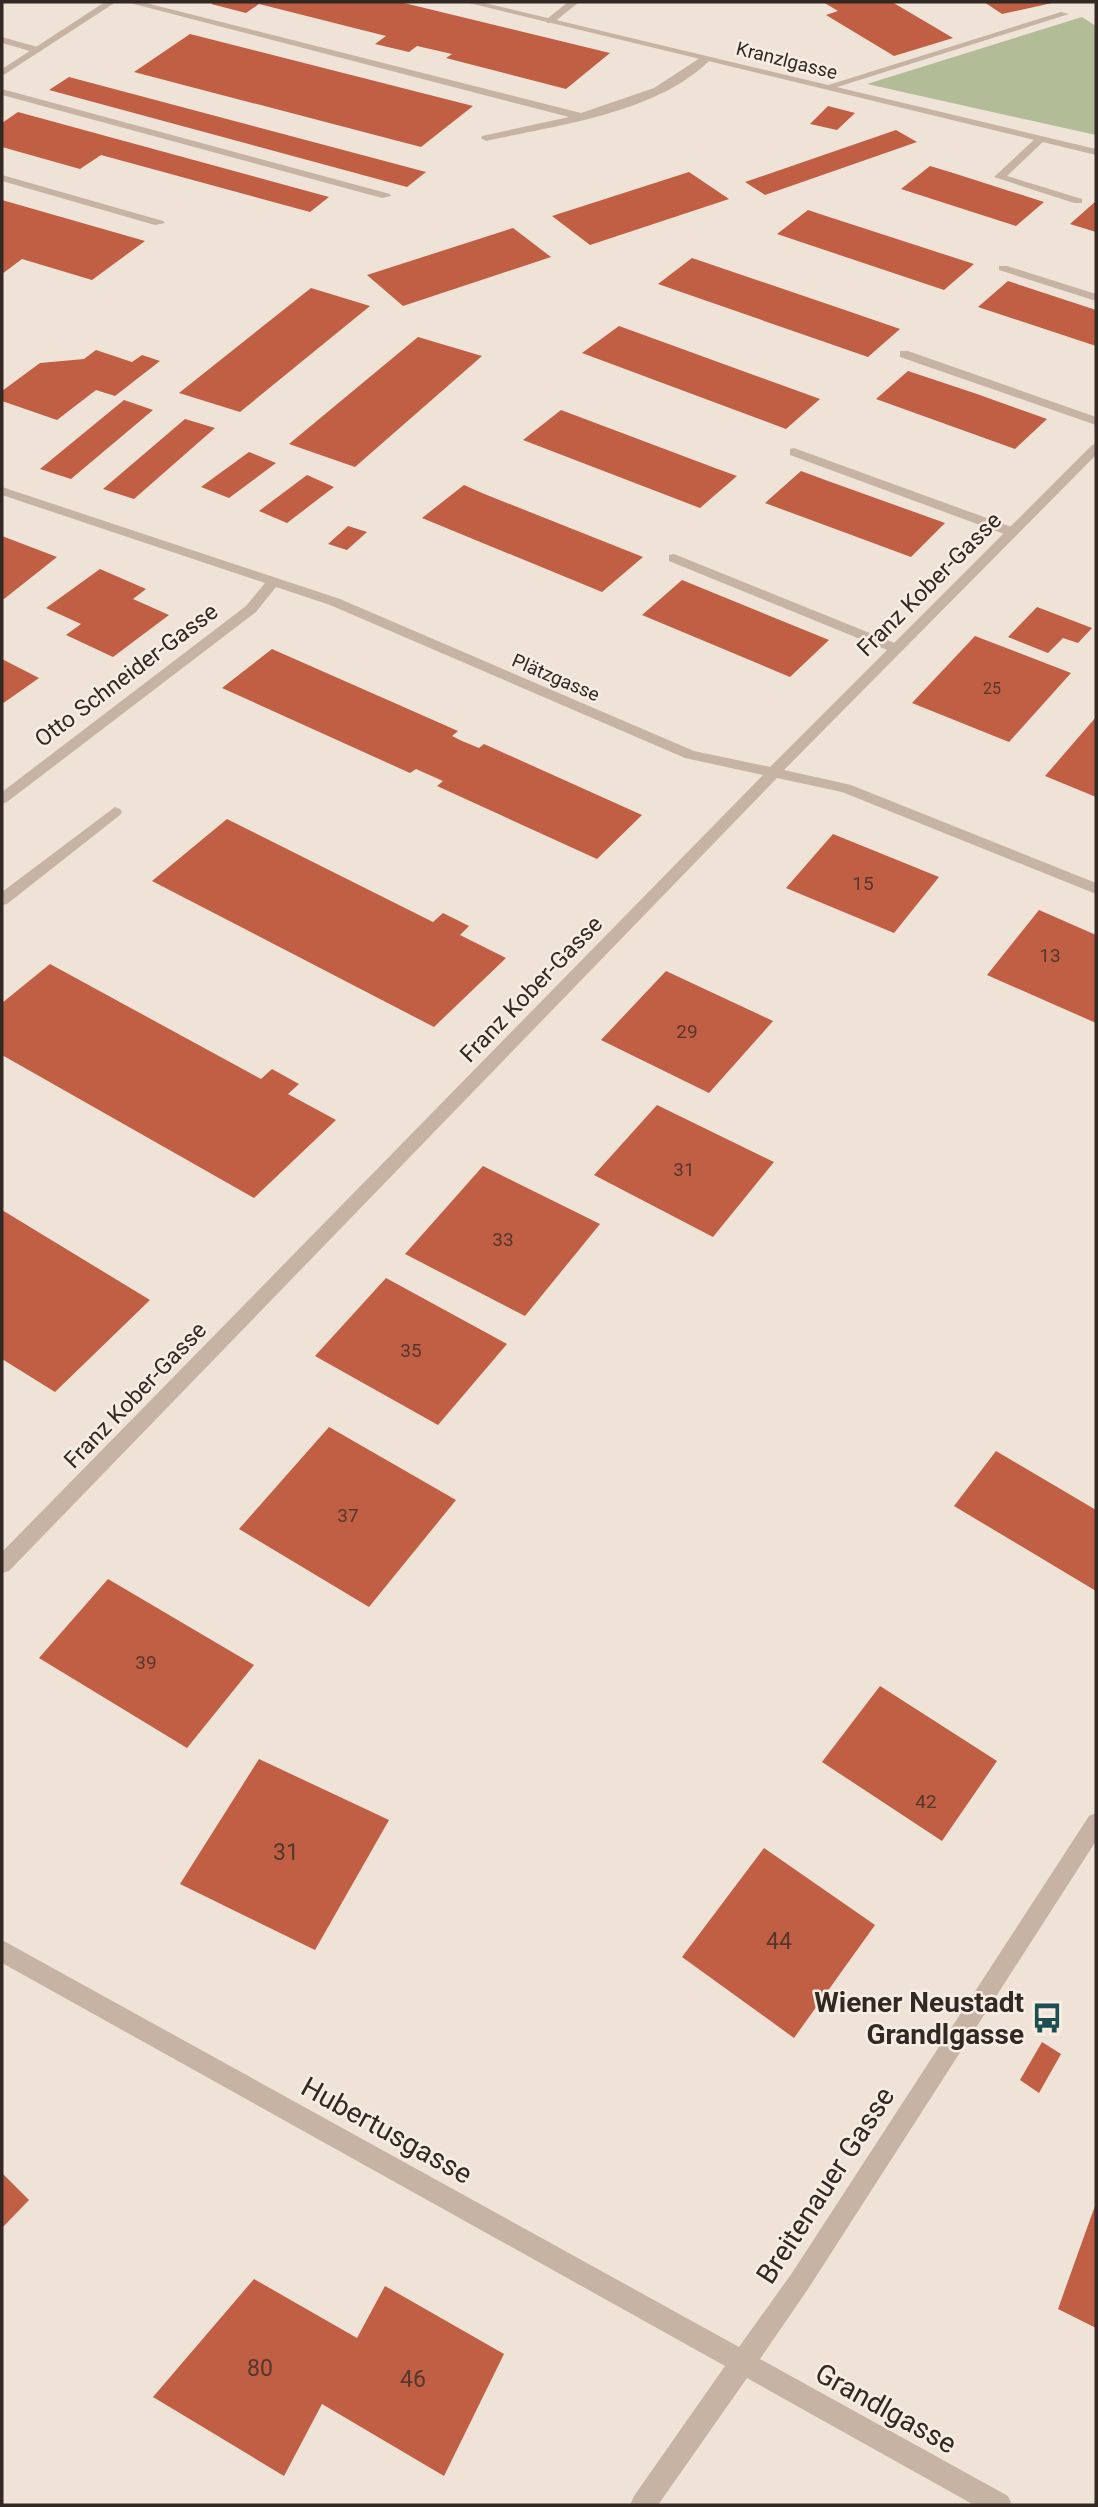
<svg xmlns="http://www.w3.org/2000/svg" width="1098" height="2507" font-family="Roboto,sans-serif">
  <rect width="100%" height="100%" fill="#efe3d7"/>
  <polygon fill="#b2bd98" points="1082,17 1096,26 1096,135 867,84"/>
  <g fill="#c05f44">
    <polygon points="215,2 400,2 610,53 566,89 446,58 452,54 417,46 409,52 375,44 386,36 259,4 246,13 211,4"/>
    <polygon points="823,2 892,2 953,38 894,56 826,15 838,11"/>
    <polygon points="984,2 1052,2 1052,3 1002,14"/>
    <polygon points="190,34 473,106 421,147 134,72"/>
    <polygon points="69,77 426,172 407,187 49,90"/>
    <polygon points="828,106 855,113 837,130 810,124"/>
    <polygon points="18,112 329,197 310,212 101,155 80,169 2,147 2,123"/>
    <polygon points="896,130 917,142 765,195 745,182"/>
    <polygon points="930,166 950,172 1044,202 1016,226 901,189"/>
    <polygon points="689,172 729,199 590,245 552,216"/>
    <polygon points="2,200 145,241 92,280 22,259 2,274"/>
    <polygon points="1096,201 1096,232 1070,224"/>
    <polygon points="808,210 826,216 974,264 944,290 777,234"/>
    <polygon points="513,228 551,257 403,306 367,275"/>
    <polygon points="692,258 842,309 900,329 868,357 658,284"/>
    <polygon points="1008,281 1096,310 1096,346 978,307"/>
    <polygon points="311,288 370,306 240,412 179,393"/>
    <polygon points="619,326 798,391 820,399 786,429 582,353"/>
    <polygon points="418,337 482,356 355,467 289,444"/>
    <polygon points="96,350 132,362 142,355 160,361 115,396 96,390 57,420 2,401 2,391 40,363 84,359"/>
    <polygon points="908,371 977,394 1047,419 1015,449 876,399"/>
    <polygon points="124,400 153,410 71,479 40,469"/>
    <polygon points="561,410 715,468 737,476 700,508 523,440"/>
    <polygon points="185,419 215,428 134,499 103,489"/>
    <polygon points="249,452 276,463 229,498 201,487"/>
    <polygon points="801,471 828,481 945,523 911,557 765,503"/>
    <polygon points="307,475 334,487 287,523 259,511"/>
    <polygon points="464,485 482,493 643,557 602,592 422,518"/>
    <polygon points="348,526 367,532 347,550 328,544"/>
    <polygon points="2,536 57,557 4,599 2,598"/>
    <polygon points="100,569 146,589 133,599 169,615 113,657 66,635 81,624 46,608"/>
    <polygon points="682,580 802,629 829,640 790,677 642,615"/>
    <polygon points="1037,607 1092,628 1078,643 1063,638 1048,653 1008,637"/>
    <polygon points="975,636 1071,673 1009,742 912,703"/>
    <polygon points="272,649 458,731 452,736 462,741 479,748 484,744 642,815 597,859 437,786 443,781 416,769 410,773 222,688"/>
    <polygon points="2,659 39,678 2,704"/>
    <polygon points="1096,717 1096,797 1045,776"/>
    <polygon points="227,819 433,922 443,913 469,926 460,935 506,958 434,1027 152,881"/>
    <polygon points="833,834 939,877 894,933 786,888"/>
    <polygon points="1039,910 1096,935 1096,1023 987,975"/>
    <polygon points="50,964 261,1079 272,1069 299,1084 288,1094 336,1120 254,1198 2,1055 2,1003"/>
    <polygon points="666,971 773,1021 709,1093 601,1040"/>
    <polygon points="657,1105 774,1162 713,1237 594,1175"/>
    <polygon points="483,1166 600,1224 525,1316 405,1254"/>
    <polygon points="2,1210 150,1300 55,1392 2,1359"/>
    <polygon points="386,1278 507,1344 438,1425 315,1356"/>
    <polygon points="329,1427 456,1500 369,1607 239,1529"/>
    <polygon points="996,1451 1096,1510 1096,1591 954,1506"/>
    <polygon points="108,1579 254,1665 187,1748 39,1658"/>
    <polygon points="880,1686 997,1761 942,1841 822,1762"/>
    <polygon points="259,1759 389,1820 315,1950 180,1884"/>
    <polygon points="764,1848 875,1925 794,2038 682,1957"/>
    <polygon points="1042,2042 1061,2054 1039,2093 1020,2080"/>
    <polygon points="2,2173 29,2200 2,2228"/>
    <polygon points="1096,2203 1096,2328 1058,2309"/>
    <polygon points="254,2279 357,2338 385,2286 504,2354 444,2476 322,2404 284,2476 153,2397"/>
  </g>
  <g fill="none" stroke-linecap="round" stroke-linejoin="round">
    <g fill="#c6b3a4" fill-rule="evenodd">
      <path d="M126 2H142L581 113 654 88 703 56 712 58C659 113 558 125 486 141L481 138 482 136 569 117Z"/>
      <polygon points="568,2 579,2 553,23 547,23 547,19"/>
      <polygon points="1061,12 1069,14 831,89 822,87"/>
      <polygon points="2,37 41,48 42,50 37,53 2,43"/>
      <polygon points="2,89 390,194 391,196 382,198 2,95"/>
      <polygon points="1037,137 1046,139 1007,176 1082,199 1082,203 1074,203 994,177"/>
      <polygon points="2,175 163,221 165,223 155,225 2,181"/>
      <polygon points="999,266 1007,266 1096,294 1096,301 999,270"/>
      <polygon points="900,351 908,351 1096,417 1096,425 900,357"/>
      <polygon points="794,448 1017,529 1019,532 1017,535 1007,535 790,455 790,449"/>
      <polygon points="674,554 902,646 904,649 897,653 892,652 669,561 669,555"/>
      <polygon points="115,807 120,809 122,812 120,815 7,904 2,905 2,892"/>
    </g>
    <g fill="#c6b3a4" fill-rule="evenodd">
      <polygon points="105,2 116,2 2,76 2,69"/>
      <polygon points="465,2 481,2 1096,149 1096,155"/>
      <polygon points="1096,444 1096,455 784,770 851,785 1096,883 1096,894 842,792 777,778 9,1571 2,1573 2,1552 763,775 685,758 330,605 276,587 256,612 7,802 2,804 2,792 246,606 265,583 2,495 2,487 340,599 694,751 770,767 1092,445"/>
      <polygon points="1096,1813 1096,1841 808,2289 760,2359 1008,2496 1012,2505 974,2505 747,2378 658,2505 630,2505 634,2496 725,2366 2,1963 2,1940 739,2347 792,2273 1089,1816"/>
    </g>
  </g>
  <defs>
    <g id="bus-bare" transform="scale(2.415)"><path d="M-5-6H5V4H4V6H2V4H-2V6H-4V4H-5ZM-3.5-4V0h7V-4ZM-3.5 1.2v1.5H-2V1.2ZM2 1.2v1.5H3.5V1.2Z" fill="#1d4f51" stroke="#f7ede3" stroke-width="2.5" paint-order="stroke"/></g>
  </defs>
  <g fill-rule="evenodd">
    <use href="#bus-bare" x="1047" y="2018"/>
  </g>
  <g text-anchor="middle" stroke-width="5" stroke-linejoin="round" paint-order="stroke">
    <g font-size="16" fill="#56362d">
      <text x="992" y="694">25</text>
    </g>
    <g font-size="19" fill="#322925" stroke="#f7ede3">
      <text transform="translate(787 60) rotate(14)" y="7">Kranzlgasse</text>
      <text transform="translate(556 677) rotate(23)" y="7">Plätzgasse</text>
    </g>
    <g font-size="19" fill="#56362d">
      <text x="863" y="890">15</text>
      <text x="1050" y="962">13</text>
      <text x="687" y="1038">29</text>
      <text x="684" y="1176">31</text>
      <text x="503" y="1246">33</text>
      <text x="411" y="1357">35</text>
      <text x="348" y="1522">37</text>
      <text x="146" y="1669">39</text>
      <text x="926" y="1808">42</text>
    </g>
    <g font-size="23" fill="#322925" stroke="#f7ede3">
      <text transform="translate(929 584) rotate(-45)" y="8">Franz Kober-Gasse</text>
      <text transform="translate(126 675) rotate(-37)" y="8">Otto Schneider-Gasse</text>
      <text transform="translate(531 989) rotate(-46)" y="8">Franz Kober-Gasse</text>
      <text transform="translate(135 1395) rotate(-46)" y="8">Franz Kober-Gasse</text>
    </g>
    <g font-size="23" fill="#56362d">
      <text x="286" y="1860">31</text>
      <text x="779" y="1949">44</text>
      <text x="260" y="2376">80</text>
      <text x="413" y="2387">46</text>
    </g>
    <g font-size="28" font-weight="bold" fill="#322925" stroke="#f7ede3" text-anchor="end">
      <text x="1024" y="2012">Wiener Neustadt<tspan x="1024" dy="32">Grandlgasse</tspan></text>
    </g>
    <g font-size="28" fill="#322925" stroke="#f7ede3">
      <text transform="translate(387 2130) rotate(29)" y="10">Hubertusgasse</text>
      <text transform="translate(825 2185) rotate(-57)" y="10">Breitenauer Gasse</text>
      <text transform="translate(886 2408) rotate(29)" y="10">Grandlgasse</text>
    </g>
  </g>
  <rect width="1098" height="2507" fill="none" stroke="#322925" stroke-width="7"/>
</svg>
